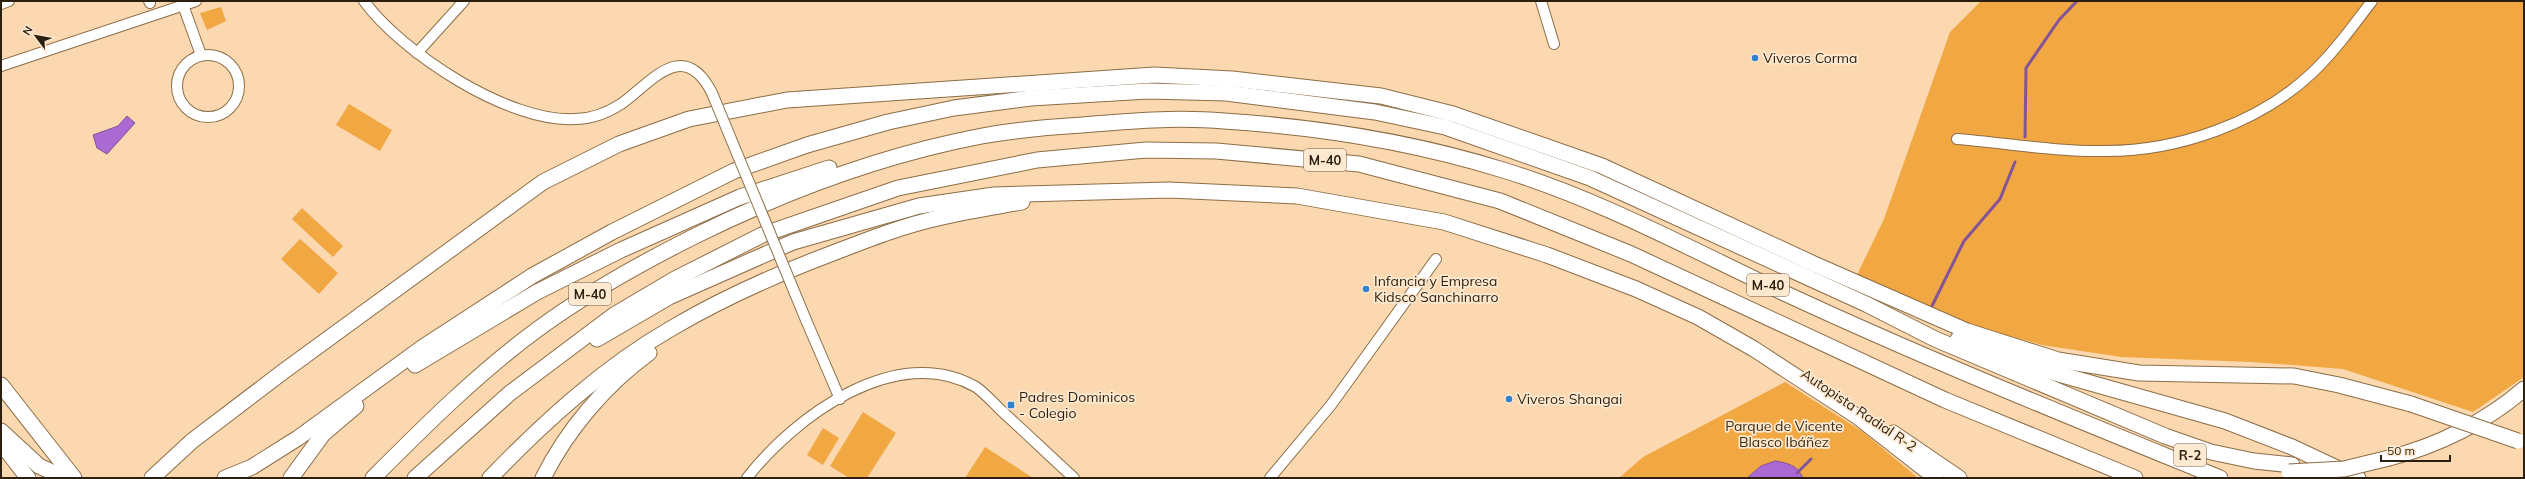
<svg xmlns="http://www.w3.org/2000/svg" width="2525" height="479" font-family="Mulish,sans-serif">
  <rect width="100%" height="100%" fill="#fbd8af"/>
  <g fill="#f1a742">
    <polygon points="1981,1 2524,1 2524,377 2473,412 2343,369 2252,362 2121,357 2042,345 1951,320 1856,277 1884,219 1950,32"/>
    <polygon points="221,7 226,21 207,30 200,13"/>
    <polygon points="349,104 392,130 380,151 336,125"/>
    <polygon points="302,208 343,246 333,257 292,219"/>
    <polygon points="300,239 338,273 319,294 281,259"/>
    <polygon points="1785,382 1863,432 1918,478 1619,478 1643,457"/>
    <polygon points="863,412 896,433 867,478 849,478 830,466"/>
    <polygon points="823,428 839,438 823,465 807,455"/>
    <polygon points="985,447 1033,478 965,478"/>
  </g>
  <g fill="#ab6ad3" stroke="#855498">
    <polygon points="127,116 135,123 107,154 97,148 93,135 118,126"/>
    <path d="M1775 461C1788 463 1797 465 1803 478H1747L1761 466Z"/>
  </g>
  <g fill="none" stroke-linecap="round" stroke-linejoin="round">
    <g stroke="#855498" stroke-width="3">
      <polyline points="2025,137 2026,68 2059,20 2077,1"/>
      <polyline points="1932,306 1964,241 2000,199 2015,162"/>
      <polyline points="1797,473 1811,459"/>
    </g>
    <g stroke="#8c6d47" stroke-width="12">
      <g id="minor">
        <polyline points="149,1 150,3"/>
        <path d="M364 1C402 53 509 123 575 119 591 119 607 113 621 104 650 84 683 36 712 93"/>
        <polyline points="1541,1 1554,44"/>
        <polyline points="1,4 9,1"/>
        <polyline points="183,5 201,55"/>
        <polyline points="417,53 464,1"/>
        <circle cx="208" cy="86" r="31"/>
        <polyline points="1,66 196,1"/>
        <path d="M1957 139C2006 143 2057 152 2106 151 2178 151 2259 123 2312 73 2335 51 2353 26 2372 1"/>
        <polyline points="806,320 840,399"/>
        <path d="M747 478C794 417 897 341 976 387 986 394 996 406 1005 414 1028 435 1051 457 1074 478"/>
        <polyline points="1270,478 1331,405 1436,259"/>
      </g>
    </g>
    <g stroke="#8c6d47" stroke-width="17">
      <g id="highway">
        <polyline points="597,339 669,297 793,242 919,206 994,195 1169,190 1297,196 1444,222 1547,255 1636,289 1698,317 1754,349 1858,417 1936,478"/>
        <polyline points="1958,339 2041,369 2225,421 2292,447 2358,478"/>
        <polyline points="415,365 537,292 621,250 740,197 829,168"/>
        <polyline points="1,385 74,478"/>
        <polyline points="1,431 39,466 65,478"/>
        <polyline points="1893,433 1959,478"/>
        <polyline points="1,443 28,478"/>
        <path d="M2389 458C2437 446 2486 422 2524 389"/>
        <polyline points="152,478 192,441 284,371 543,182 619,144 689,119 787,100 1154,75 1232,79 1381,96 1453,114 1602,166 1814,264 1967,331 2058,360 2139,373 2294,376 2339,385 2411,404"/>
        <polyline points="225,478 252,467 298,438 423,347 532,276 612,232 734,171 807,145 888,122 954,108 1031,98 1148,91 1226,93 1375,112 1445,127 1590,178 1866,304 1935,339 2165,436 2211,452 2254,461 2292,465"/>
        <polyline points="291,478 323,434 356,406"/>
        <path d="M373 478C426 425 478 373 538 329 587 293 641 263 695 236 786 191 882 155 982 136 1015 130 1049 127 1082 125 1129 121 1177 117 1224 121 1318 127 1413 142 1503 170 1601 200 1690 249 1782 292 1926 359 2073 418 2220 478"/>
        <polyline points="415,478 510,393 614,315 675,279 762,235 898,188 1037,160 1146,150 1216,151 1359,164 1500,201 1631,254 1945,400 2135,478"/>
        <path d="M490 478C544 422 604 367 672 328 723 298 777 274 833 253 867 240 902 226 938 218 965 211 994 207 1022 202"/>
        <path d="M543 478C567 430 605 385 649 353"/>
      </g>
    </g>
    <use href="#minor" stroke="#fff" stroke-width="10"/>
    <use href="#highway" stroke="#fff" stroke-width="15"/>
    <g stroke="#8c6d47" stroke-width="12" stroke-linecap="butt">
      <polyline id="minor-bridge" points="712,93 806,320"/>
    </g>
    <g stroke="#8c6d47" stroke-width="17" stroke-linecap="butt">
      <g id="highway-bridge">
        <polyline points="2411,404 2518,441"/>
        <polyline points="2289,472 2344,469 2389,458"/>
      </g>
    </g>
    <use href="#minor-bridge" stroke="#fff" stroke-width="10"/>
    <use href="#highway-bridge" stroke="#fff" stroke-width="15"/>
  </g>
  <g fill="#3081d0" stroke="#fde8d0" stroke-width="1.5">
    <circle cx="1755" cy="58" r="4"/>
    <circle cx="1366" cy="289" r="4"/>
    <circle cx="1509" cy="399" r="4"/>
    <rect x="1007" y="401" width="8" height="8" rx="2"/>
  </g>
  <g text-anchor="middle" stroke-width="3.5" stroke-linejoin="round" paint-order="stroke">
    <g fill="#fde8d0" stroke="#6a5b49" stroke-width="1">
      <rect x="1304" y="149" width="42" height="22" rx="3"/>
      <rect x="1747" y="274" width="42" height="22" rx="3"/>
      <rect x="569" y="283" width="42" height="22" rx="3"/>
      <rect x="2174" y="444" width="32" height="22" rx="3"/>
    </g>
    <g font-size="13" font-weight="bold" fill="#2b1f0f">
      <text x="1325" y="165">M-40</text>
      <text x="1768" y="290">M-40</text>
      <text x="590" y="299">M-40</text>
      <text x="2190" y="460">R-2</text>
    </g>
    <g font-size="14" fill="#2b1f0f" stroke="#fde8d0" text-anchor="start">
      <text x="1763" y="63">Viveros Corma</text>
      <text x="1374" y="286">Infancia y Empresa<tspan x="1374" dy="16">Kidsco Sanchinarro</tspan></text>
      <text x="1019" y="402">Padres Dominicos<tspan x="1019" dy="16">- Colegio</tspan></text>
      <text x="1517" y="404">Viveros Shangai</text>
    </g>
    <g font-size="14" fill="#2b1f0f" stroke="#fde8d0">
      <text transform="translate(1859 410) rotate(34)" y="5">Autopista Radial R-2</text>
    </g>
    <g font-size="14" fill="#3a2b17" stroke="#fde8d0">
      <text x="1784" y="431">Parque de Vicente<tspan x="1784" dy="16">Blasco Ibáñez</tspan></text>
    </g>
  </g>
  <rect width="2525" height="479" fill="none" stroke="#2b1f0f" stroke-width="4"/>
  <g transform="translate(36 36) rotate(302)" stroke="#fde8d0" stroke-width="3" paint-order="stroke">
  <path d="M0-3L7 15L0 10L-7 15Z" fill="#2b1f0f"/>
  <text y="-6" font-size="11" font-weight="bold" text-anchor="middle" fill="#2b1f0f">N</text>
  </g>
  <path d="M2381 455v6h69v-6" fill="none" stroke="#2b1f0f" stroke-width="2"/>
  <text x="2387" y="455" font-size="12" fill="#2b1f0f" stroke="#fde8d0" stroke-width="3" paint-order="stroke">50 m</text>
</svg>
